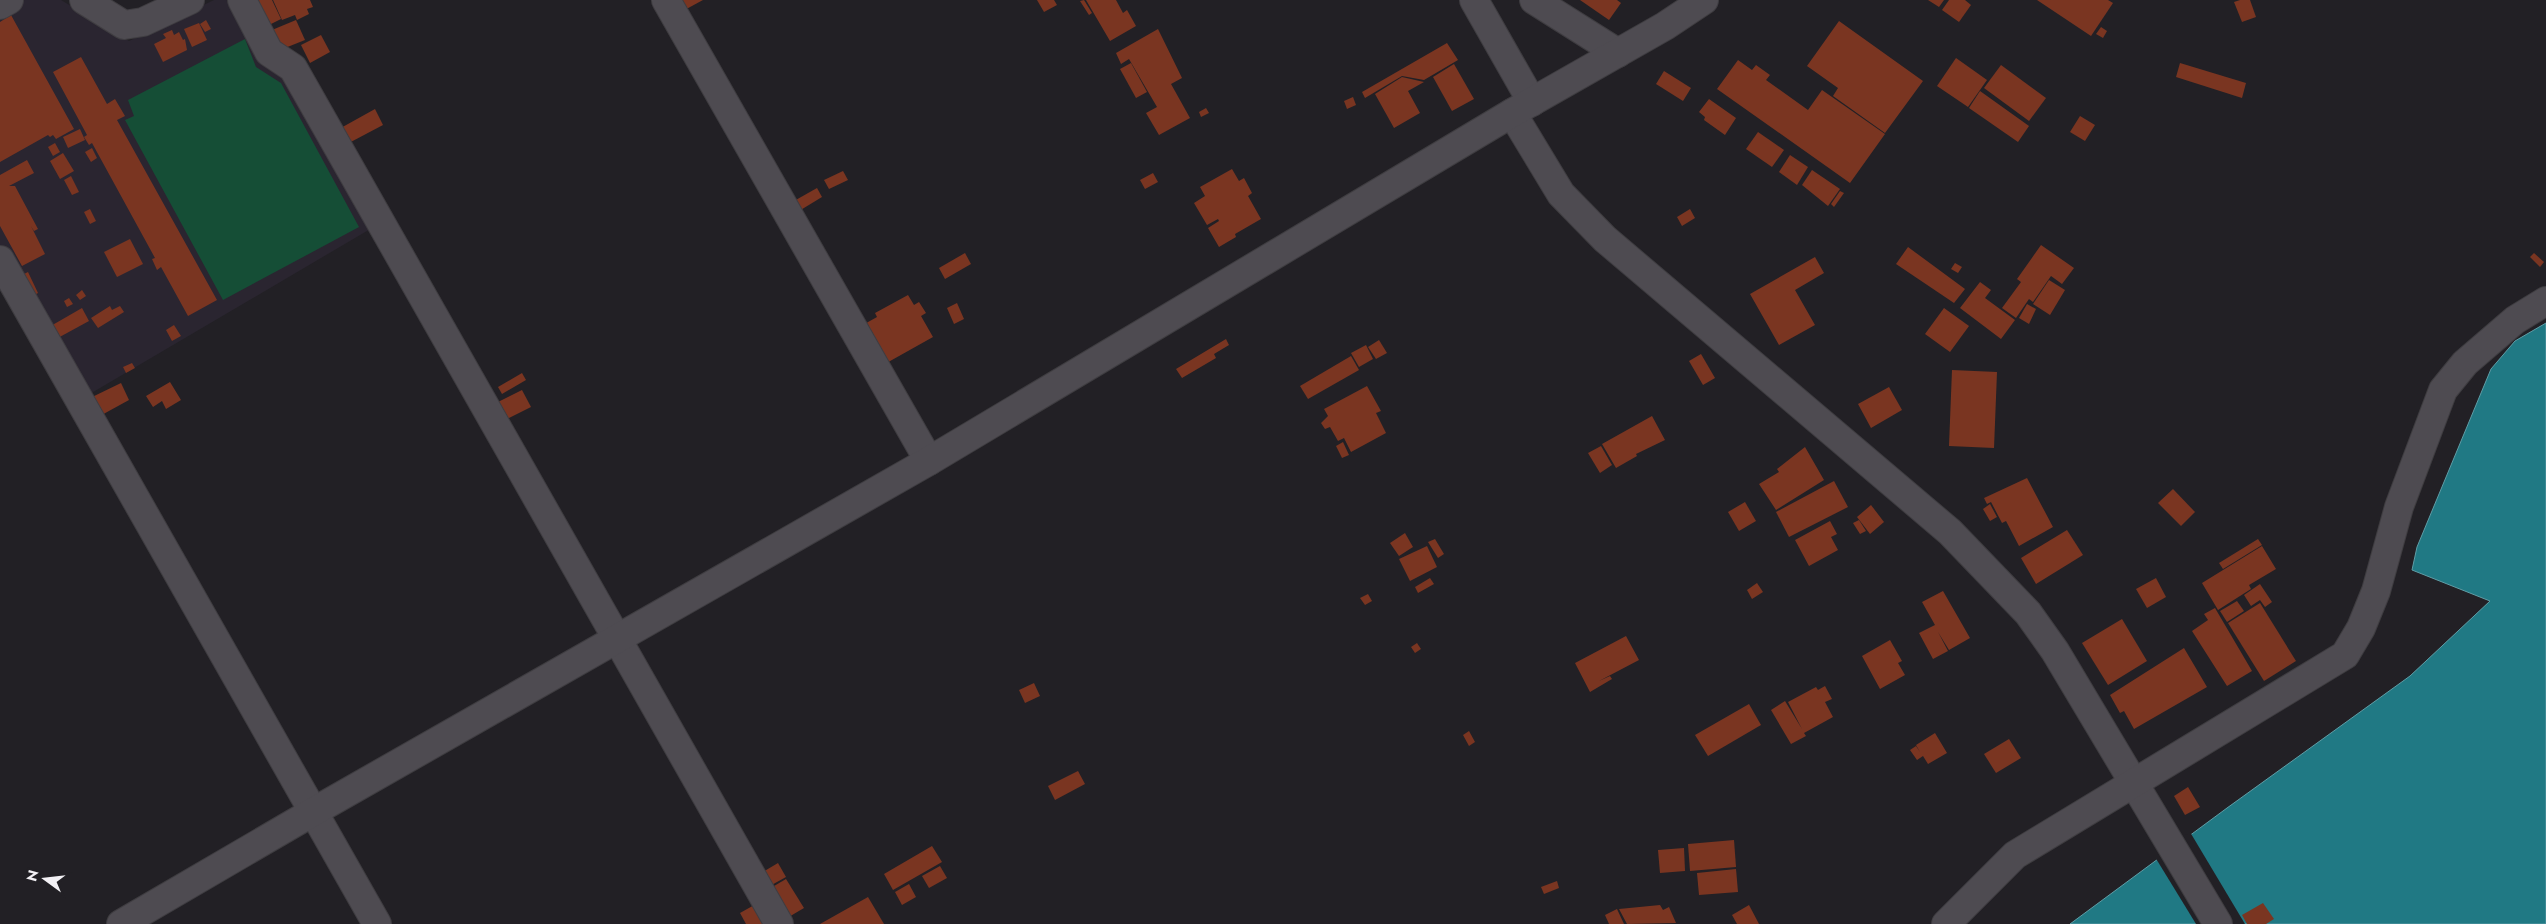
<svg xmlns="http://www.w3.org/2000/svg" width="2546" height="924" font-family="Jost,sans-serif">
  <rect width="100%" height="100%" fill="#222025"/>
  <polygon fill="#2a2530" points="22,0 61,0 129,41 214,0 236,0 287,78 372,228 83,398 0,248 0,13"/>
  <polygon fill="#154e36" points="245,39 256,67 281,83 359,227 223,300 125,120 134,116 128,100"/>
  <polygon fill="#207984" stroke="#5f9da6" points="2546,323 2546,924 2070,924 2227,808 2410,676 2490,601 2412,570 2417,547 2491,369 2515,341"/>
  <polygon fill="#222025" points="2190,832 2245,924 2196,924 2155,857"/>
  <g fill="#7a3521">
    <polygon points="255,0 272,0 281,19 267,26"/>
    <polygon points="273,0 310,0 313,7 307,9 309,14 297,20 295,15 282,20"/>
    <polygon points="672,0 703,0 679,13"/>
    <polygon points="1037,0 1054,0 1057,5 1044,12"/>
    <polygon points="1084,0 1092,13 1089,15 1080,1"/>
    <polygon points="1086,0 1116,0 1123,13 1127,10 1136,26 1110,41"/>
    <polygon points="1580,0 1617,0 1621,3 1609,20"/>
    <polygon points="1928,0 1944,0 1939,7"/>
    <polygon points="1949,0 1965,0 1971,5 1959,22 1942,10"/>
    <polygon points="2037,0 2108,0 2113,3 2091,36"/>
    <polygon points="2240,0 2250,0 2256,17 2242,22 2234,2"/>
    <polygon points="11,15 74,129 56,139 53,135 50,137 48,135 0,162 0,22"/>
    <polygon points="206,20 211,29 205,32 200,24"/>
    <polygon points="296,20 305,40 280,50 272,30"/>
    <polygon points="1839,21 1923,81 1885,133 1833,96 1838,88 1807,66"/>
    <polygon points="199,23 207,40 192,47 184,29"/>
    <polygon points="2101,27 2107,31 2103,38 2096,34"/>
    <polygon points="1158,29 1182,78 1171,84 1190,118 1159,135 1146,113 1157,107 1129,59 1121,64 1116,53"/>
    <polygon points="172,30 174,35 179,32 183,40 185,39 187,50 163,62 154,44 166,38 163,34"/>
    <polygon points="321,35 330,52 310,63 301,45"/>
    <polygon points="1447,43 1458,60 1424,80 1402,76 1365,98 1362,92"/>
    <polygon points="81,57 107,104 115,99 125,116 117,120 217,300 188,316 161,267 157,270 152,259 155,258 92,143 89,145 84,137 87,135 53,72"/>
    <polygon points="1956,58 1987,80 1968,107 1937,86"/>
    <polygon points="1738,60 1752,70 1756,65 1770,75 1766,80 1808,110 1822,90 1885,134 1850,183 1717,89"/>
    <polygon points="1131,63 1147,92 1136,98 1120,69"/>
    <polygon points="2180,63 2246,83 2242,98 2176,77"/>
    <polygon points="1454,64 1474,99 1452,111 1433,77"/>
    <polygon points="2001,65 2046,98 2029,121 1984,88"/>
    <polygon points="1664,71 1691,88 1683,101 1656,84"/>
    <polygon points="1402,77 1424,82 1408,91 1420,113 1394,128 1375,94"/>
    <polygon points="1980,91 2029,126 2018,142 1969,108"/>
    <polygon points="1353,97 1356,105 1347,109 1344,101"/>
    <polygon points="1709,99 1736,118 1725,135 1704,120 1705,117 1699,112"/>
    <polygon points="1206,108 1209,113 1201,117 1199,112"/>
    <polygon points="375,109 383,125 347,144 339,129"/>
    <polygon points="2080,116 2095,125 2085,141 2070,132"/>
    <polygon points="80,129 85,140 68,148 63,137"/>
    <polygon points="1758,132 1784,150 1772,167 1746,149"/>
    <polygon points="55,143 60,152 53,156 48,147"/>
    <polygon points="92,148 97,158 91,162 85,152"/>
    <polygon points="63,153 74,171 60,179 50,161"/>
    <polygon points="1790,155 1808,167 1797,185 1779,172"/>
    <polygon points="27,160 34,173 9,186 15,186 38,229 34,231 31,226 45,254 22,266 0,226 0,175"/>
    <polygon points="1232,169 1239,181 1244,178 1252,193 1248,196 1261,219 1235,234 1236,237 1219,247 1208,228 1219,221 1218,219 1207,225 1194,203 1205,196 1200,187"/>
    <polygon points="1812,170 1840,189 1828,206 1802,185"/>
    <polygon points="843,171 848,180 829,189 824,180"/>
    <polygon points="1153,173 1158,182 1145,189 1140,180"/>
    <polygon points="71,176 79,192 72,195 64,180"/>
    <polygon points="817,188 822,197 799,211 794,201"/>
    <polygon points="1840,191 1844,193 1834,207 1831,204"/>
    <polygon points="90,209 96,221 90,224 84,212"/>
    <polygon points="1690,209 1695,218 1682,226 1677,217"/>
    <polygon points="130,239 143,264 117,277 104,252"/>
    <polygon points="2041,245 2074,268 2062,284 2051,276 2033,302 2029,299 2016,318 2002,308 2021,282 2017,279"/>
    <polygon points="1908,247 1965,289 1954,303 1896,264"/>
    <polygon points="965,253 971,264 945,279 939,268"/>
    <polygon points="2534,253 2544,262 2540,267 2530,257"/>
    <polygon points="1815,257 1824,273 1795,290 1815,325 1779,345 1750,294"/>
    <polygon points="1955,263 1962,267 1958,273 1951,269"/>
    <polygon points="21,267 24,274 28,272 38,293 31,297 17,270"/>
    <polygon points="2049,280 2065,290 2050,315 2033,304"/>
    <polygon points="1980,282 1991,290 1985,298 2015,320 2001,339 1960,308"/>
    <polygon points="82,290 86,296 80,300 76,295"/>
    <polygon points="908,295 914,305 919,302 926,313 921,316 933,337 883,365 861,326 877,317 875,313"/>
    <polygon points="69,298 73,304 67,307 64,301"/>
    <polygon points="957,303 964,319 954,324 947,308"/>
    <polygon points="2027,304 2036,309 2029,324 2019,318"/>
    <polygon points="110,306 112,310 120,306 124,312 98,328 91,318"/>
    <polygon points="82,308 89,321 56,339 49,327"/>
    <polygon points="1944,308 1969,326 1950,352 1925,334"/>
    <polygon points="174,325 181,336 172,341 166,330"/>
    <polygon points="1226,339 1229,345 1214,354 1216,358 1182,378 1176,369"/>
    <polygon points="1379,340 1387,353 1376,359 1368,347"/>
    <polygon points="1366,345 1373,359 1359,367 1351,353"/>
    <polygon points="1701,354 1715,378 1703,385 1689,361"/>
    <polygon points="1351,356 1359,370 1308,399 1300,386"/>
    <polygon points="132,363 135,368 126,373 123,367"/>
    <polygon points="1952,370 1997,372 1994,448 1949,446"/>
    <polygon points="522,373 526,380 502,394 498,387"/>
    <polygon points="170,382 181,400 166,409 162,401 153,407 146,396"/>
    <polygon points="121,383 129,400 98,417 88,399"/>
    <polygon points="1367,386 1381,411 1376,413 1386,433 1351,452 1344,438 1338,441 1330,427 1325,429 1321,423 1328,416 1324,409"/>
    <polygon points="1889,387 1902,410 1871,428 1858,404"/>
    <polygon points="522,390 531,407 505,420 496,403"/>
    <polygon points="1652,416 1665,440 1636,454 1637,456 1616,468 1602,444"/>
    <polygon points="1343,442 1349,455 1342,458 1336,446"/>
    <polygon points="1601,446 1612,465 1600,473 1588,453"/>
    <polygon points="1805,447 1824,480 1776,510 1759,484 1779,472 1777,469"/>
    <polygon points="2027,478 2053,527 2019,546 2006,521 2002,523 1991,502 1987,504 1984,498"/>
    <polygon points="1834,481 1848,507 1789,537 1776,512"/>
    <polygon points="2173,489 2195,512 2181,526 2158,503"/>
    <polygon points="1745,502 1756,521 1739,531 1728,512"/>
    <polygon points="1990,504 1997,517 1990,521 1983,509"/>
    <polygon points="1871,505 1884,522 1870,534 1857,517"/>
    <polygon points="1859,520 1866,531 1860,534 1853,523"/>
    <polygon points="1830,521 1837,534 1831,537 1838,550 1809,566 1795,540"/>
    <polygon points="2067,530 2083,555 2036,584 2021,558"/>
    <polygon points="1405,533 1413,547 1399,556 1390,543"/>
    <polygon points="1435,539 1444,554 1438,558 1428,542"/>
    <polygon points="2258,539 2262,545 2223,569 2219,563"/>
    <polygon points="1427,546 1437,567 1410,581 1399,559"/>
    <polygon points="2262,546 2276,569 2249,585 2251,589 2218,610 2202,583"/>
    <polygon points="1430,578 1434,584 1418,593 1415,587"/>
    <polygon points="2156,578 2166,597 2147,608 2136,589"/>
    <polygon points="1757,583 1763,592 1752,599 1747,590"/>
    <polygon points="2260,584 2272,602 2265,607 2260,600 2251,606 2244,595"/>
    <polygon points="1943,591 1970,638 1949,650 1938,632 1948,651 1933,659 1919,633 1935,625 1922,602"/>
    <polygon points="1368,594 1372,601 1365,605 1360,598"/>
    <polygon points="2237,601 2244,611 2227,622 2220,611"/>
    <polygon points="2260,603 2296,661 2264,681 2228,623"/>
    <polygon points="2215,608 2252,671 2227,686 2192,631 2208,620 2204,614"/>
    <polygon points="2122,619 2147,661 2108,685 2082,643"/>
    <polygon points="1626,636 1639,660 1599,681 1610,676 1612,679 1590,692 1575,663"/>
    <polygon points="1890,640 1902,661 1898,663 1905,675 1880,689 1862,656"/>
    <polygon points="1417,643 1421,649 1415,653 1411,647"/>
    <polygon points="2184,648 2207,687 2134,729 2124,711 2120,713 2110,695"/>
    <polygon points="1034,683 1040,696 1025,703 1019,690"/>
    <polygon points="1825,686 1832,699 1825,702 1833,717 1804,733 1806,736 1791,744 1771,710 1785,701 1802,729 1788,702 1816,687 1818,690"/>
    <polygon points="1749,704 1761,725 1708,756 1695,735"/>
    <polygon points="1469,731 1475,742 1469,746 1463,735"/>
    <polygon points="1935,733 1947,753 1928,764 1923,756 1917,760 1910,750 1916,746 1920,752 1916,745"/>
    <polygon points="2009,739 2021,758 1996,773 1984,754"/>
    <polygon points="1078,771 1085,784 1055,800 1048,786"/>
    <polygon points="2188,787 2200,807 2185,815 2174,796"/>
    <polygon points="1734,840 1736,867 1690,871 1688,844"/>
    <polygon points="932,846 942,862 893,890 884,874"/>
    <polygon points="1684,848 1685,871 1660,873 1658,850"/>
    <polygon points="778,863 786,877 768,887 761,873"/>
    <polygon points="940,866 947,878 929,888 922,876"/>
    <polygon points="1736,869 1738,892 1699,895 1697,873"/>
    <polygon points="786,879 804,908 787,918 769,889"/>
    <polygon points="1557,881 1559,888 1544,894 1541,887"/>
    <polygon points="909,884 916,897 902,905 895,892"/>
    <polygon points="868,897 884,924 820,924"/>
    <polygon points="2263,903 2274,919 2266,924 2247,924 2242,915"/>
    <polygon points="756,904 768,924 746,924 740,913"/>
    <polygon points="1660,905 1663,910 1669,907 1676,923 1627,924 1619,909"/>
    <polygon points="1749,905 1759,924 1737,924 1732,915"/>
    <polygon points="1617,909 1624,924 1609,924 1605,915"/>
  </g>
  <g fill="none" stroke-linecap="round" stroke-linejoin="round">
    <g stroke="#3f3d41" stroke-width="30">
      <g id="minor">
        <polyline points="84,0 124,25 143,22 190,0"/>
        <polyline points="242,0 269,52 293,68 779,924"/>
        <polyline points="666,0 929,461"/>
        <polyline points="1474,0 1532,102"/>
        <polyline points="1534,0 1618,53"/>
        <polyline points="0,5 9,0"/>
        <polyline points="1512,113 1561,194 1605,239 1950,532 2028,613 2055,651 2218,924"/>
        <polyline points="0,260 377,924"/>
        <polyline points="121,924 313,812 929,461 1512,113 1665,26 1704,0"/>
        <polyline points="1946,924 2015,855 2345,655 2361,628 2376,591 2399,507 2443,390 2465,363 2515,320 2546,301"/>
      </g>
    </g>
    <use href="#minor" stroke="#4e4b51" stroke-width="28"/>
  </g>
  <g transform="translate(45 879) rotate(285)" stroke="#222025" stroke-width="4" paint-order="stroke">
  <path d="M0-4L9 19L0 12L-9 19Z" fill="#f3f1f5"/>
  <text y="-8" font-size="14" font-weight="bold" text-anchor="middle" fill="#f3f1f5">N</text>
  </g>
</svg>
